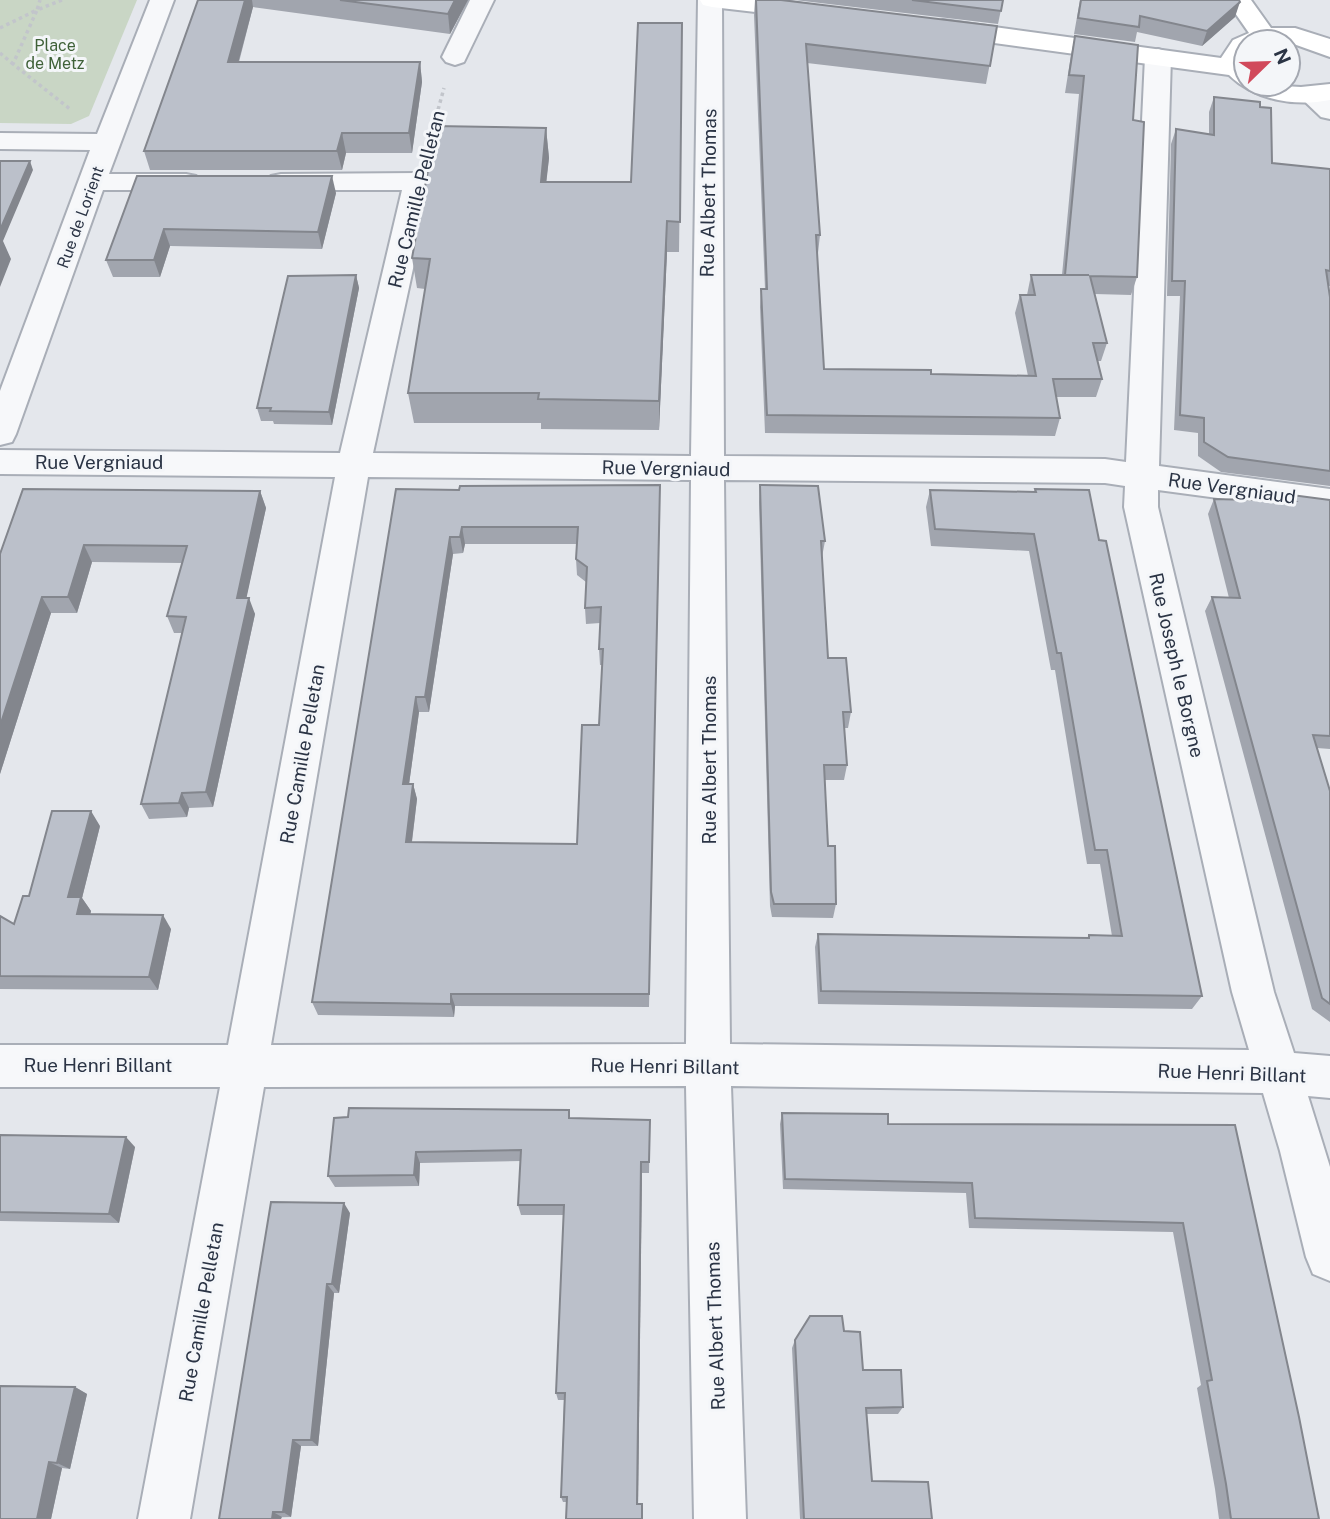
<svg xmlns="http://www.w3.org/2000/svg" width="1330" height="1519" font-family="'Public Sans',sans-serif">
  <rect width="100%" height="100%" fill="#e4e7ec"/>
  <polygon fill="#c9d6c5" points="0,0 137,0 89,116 71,124 0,123"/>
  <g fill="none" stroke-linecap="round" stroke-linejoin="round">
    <g stroke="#a9aeb7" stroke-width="4">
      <g id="street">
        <polygon points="150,0 174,0 109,174 186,174 196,176 200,182 196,188 186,190 103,190 16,434 12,442 0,445 0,391 90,150 0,149 0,133 97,134"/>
        <polygon points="470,0 494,0 464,62 455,65 446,62 442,57"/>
        <path d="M698 0H722L724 456 1105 459 1126 462 1145 57 1149 52 1158 49 1167 52 1171 57 1159 466 1330 489V513L1158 490V507L1274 992 1294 1053 1330 1056V1098L1308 1096 1330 1167V1281L1313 1274 1306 1257 1280 1151 1263 1093 731 1086 746 1519H694L686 1086 264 1087 190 1519H138L220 1087H0V1045H228L335 477 0 474V450L340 453 402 190H281L271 188 267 182 271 176 281 174 418 173 428 175 432 181 373 453 691 456ZM368 477 691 480 686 1044 271 1045ZM724 480 1105 483 1125 486 1124 507 1232 992 1249 1050 730 1044Z"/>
        <polygon points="1312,88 1321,90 1330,98 1330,119 1321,117 1299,96 1303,90"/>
      </g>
    </g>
    <g stroke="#a9aeb7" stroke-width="4">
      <g id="secondary">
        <polygon points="700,0 777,0 816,6 819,11 816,16 807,18 712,7 703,5"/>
        <path d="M1226 0H1251L1271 28H1295L1330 39V57L1288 42H1246V84L1301 87 1330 84V100C1294 107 1255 100 1229 75L943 36 934 33 930 28 934 23 943 20 1221 58 1233 40 1249 33Z"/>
      </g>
    </g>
    <g stroke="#c2c5cb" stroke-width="3.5" stroke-dasharray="3.5 3.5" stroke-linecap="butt">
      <polyline points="62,0 37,10 13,64 70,109"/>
      <polyline points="0,28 37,10 40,0"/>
      <polyline points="0,53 13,64"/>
      <polyline points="427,150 444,88"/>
    </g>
    <use href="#street" fill="#f7f8fa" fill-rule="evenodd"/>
    <use href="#secondary" fill="#fff" fill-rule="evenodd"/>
  </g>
  <g fill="#a1a5ae" fill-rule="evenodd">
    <polygon points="198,0 468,0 450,34 253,7 239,62 420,62 422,82 412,153 346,153 342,170 150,170 144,151"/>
    <polygon points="755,0 997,26 986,84 807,63 820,235 818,253 817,253 824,369 931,374 1028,376 1015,313 1020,295 1027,295 1031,275 1062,275 1079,94 1065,93 1071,55 1075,36 1133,120 1137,277 1131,295 1095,294 1107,343 1101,361 1097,361 1102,379 1096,397 1056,397 1060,418 1055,436 765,433 760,307 761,289 765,289 754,15"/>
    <polygon points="795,0 1003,0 998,24"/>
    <polygon points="1080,0 1239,0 1235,17 1202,46 1137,32 1135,42 1074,34"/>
    <polygon points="682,23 679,252 667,252 659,430 541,429 541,423 414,423 408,393 425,289 417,288 412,258 546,128 549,158 546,182 631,182"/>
    <polygon points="1214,97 1260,107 1272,163 1330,169 1330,286 1328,286 1330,297 1330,486 1221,472 1198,456 1198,433 1174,430 1180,296 1167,296 1171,144 1176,129 1209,134 1209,112"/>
    <polygon points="137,176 336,193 322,249 170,246 160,277 113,277 106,260"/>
    <polygon points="356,275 359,288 332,425 274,424 273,421 261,421 257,408"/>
    <polygon points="760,485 825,541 822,557 828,658 851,712 848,728 844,728 847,765 844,780 825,780 828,846 836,904 833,918 772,917 770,906 759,502"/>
    <path d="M396 489 660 502 649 1007 455 1006 454 1017 318 1015 312 1002ZM465 544H577L576 559 577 575 586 582 585 608 586 624 600 623 599 649 600 665H602L599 725 577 844 412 842 417 799 413 784H409L419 712H429L453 554 463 553Z"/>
    <polygon points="1035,489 1099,540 1202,996 1192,1009 818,1004 815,947 818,934 1087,938 1089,935 1112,936 1100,864 1087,864 1055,670 1051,670 1029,551 931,546 926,507 930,490 1034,492"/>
    <polygon points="260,491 266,508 246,598 255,614 213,807 189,808 187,817 149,819 141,804 182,633 174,633 167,616 182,563 92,562 77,613 51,613 0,774 0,554"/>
    <polygon points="1284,494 1330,500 1330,749 1317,748 1330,791 1330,1022 1312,1009 1205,611 1212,597 1229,598 1208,514 1214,499 1281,501"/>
    <polygon points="100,826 82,898 91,911 90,915 171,929 158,990 0,989 0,916 14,924 29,896"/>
    <polygon points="782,1113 888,1124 1235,1125 1319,1519 1219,1519 1215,1489 1197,1388 1201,1385 1173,1232 969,1228 966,1193 783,1189 780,1124"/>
    <polygon points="334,1118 650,1120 649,1173 642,1173 567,1502 563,1502 561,1497 564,1400 558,1400 556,1393 564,1215 521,1215 518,1205 521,1161 420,1163 419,1186 335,1187 328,1176"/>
    <polygon points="0,1135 135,1147 119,1223 0,1221"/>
    <polygon points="350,1213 339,1293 334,1293 318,1446 301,1446 291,1517 219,1519"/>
    <polygon points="844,1331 863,1370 903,1407 898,1414 867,1414 872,1481 932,1519 800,1519 792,1348 795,1340"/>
    <polygon points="75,1387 87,1394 70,1469 62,1468 51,1519 0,1519"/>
  </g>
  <g fill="#83868d">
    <polygon points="245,0 252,0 253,7 233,82 228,62"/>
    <polygon points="455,0 468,0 450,34 448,14"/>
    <polygon points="1240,2 1235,17 1202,46 1207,31"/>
    <polygon points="420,62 422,82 412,153 409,133"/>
    <polygon points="546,128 549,158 543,212 541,182"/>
    <polygon points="342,133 346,153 342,170 337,151"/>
    <polygon points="30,161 33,170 3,241 11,259 0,287 0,230"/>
    <polygon points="332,176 336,193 322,249 318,232"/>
    <polygon points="667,221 667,252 659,430 659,401"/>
    <polygon points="164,229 170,246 160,277 154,260"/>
    <polygon points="356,275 359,288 332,425 329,412"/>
    <polygon points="260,491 266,508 243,614 237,598"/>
    <polygon points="462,527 465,544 463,553 460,537"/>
    <polygon points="450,537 453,554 429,712 425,697"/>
    <polygon points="84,545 92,562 77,613 68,597"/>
    <polygon points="42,597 51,613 0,774 0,726"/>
    <polygon points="249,598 255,614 213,807 206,792"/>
    <polygon points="416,697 419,712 407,799 403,784"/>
    <polygon points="413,784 417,799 410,856 406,842"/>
    <polygon points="182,793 189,808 187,817 179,803"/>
    <polygon points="91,811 100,826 82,898 91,911 87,928 77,914 68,897"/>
    <polygon points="163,915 171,929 158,990 149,977"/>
    <polygon points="451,994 455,1006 454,1017 451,1004"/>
    <polygon points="126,1137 135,1147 119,1223 109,1214"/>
    <polygon points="416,1152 420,1163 419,1186 414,1175"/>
    <polygon points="641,1162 642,1173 638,1509 637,1504"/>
    <polygon points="344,1203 350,1213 339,1293 332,1284"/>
    <polygon points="327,1284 334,1293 318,1446 311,1440"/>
    <polygon points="75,1387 87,1394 70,1469 57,1463"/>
    <polygon points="293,1440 301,1446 291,1517 283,1512"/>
    <polygon points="49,1462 62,1468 51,1519 37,1519"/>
    <polygon points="273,1512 282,1517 281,1519 272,1519"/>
  </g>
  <g fill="#bbc0ca" stroke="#83868d" stroke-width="2" fill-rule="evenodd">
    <polygon points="198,0 245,0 228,62 420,62 409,133 342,133 337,151 144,151"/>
    <polygon points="340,0 455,0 448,14"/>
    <polygon points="756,0 781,0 997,26 990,66 806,44 820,235 816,235 824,369 931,370 931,374 1036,376 1020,295 1035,295 1031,275 1089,275 1065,275 1084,76 1069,75 1075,36 1138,45 1133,120 1144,122 1137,277 1090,276 1107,343 1093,343 1102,379 1053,379 1060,418 767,415 761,289 767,289"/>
    <polygon points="912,0 1003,0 1001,11"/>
    <polygon points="1081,0 1239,0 1240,2 1207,31 1140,16 1139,27 1078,18"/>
    <polygon points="638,23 682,23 680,222 667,221 659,401 538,399 539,393 408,393 430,259 412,258 436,126 546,128 541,182 631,182"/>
    <polygon points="1214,97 1260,102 1260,107 1271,108 1272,163 1330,169 1330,271 1326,270 1330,297 1330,471 1228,457 1204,442 1204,418 1180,415 1185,281 1172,281 1176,129 1214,135"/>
    <polygon points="0,161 30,161 0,230"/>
    <polygon points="137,176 332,176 318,232 164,229 154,260 106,260"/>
    <polygon points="356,275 329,412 270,411 271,408 257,408 288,276"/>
    <path d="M660 485 649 994H451V1004L312 1002 396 489 459 490 460 486ZM462 527H578L576 559 587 567 585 608 601 607 599 649H603L599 725H582L577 844 406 842 413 784H403L416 697H425L450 537H460Z"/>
    <polygon points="760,485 818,486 825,541 821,541 828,658 846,658 851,712 843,712 847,765 824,765 828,846 835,846 836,904 774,904 771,892"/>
    <polygon points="23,489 260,491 237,598 249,598 206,792 182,793 179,803 141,804 186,617 167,616 187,546 84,545 68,597 42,597 0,726 0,554"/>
    <polygon points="1035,489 1089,490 1099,540 1106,541 1202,996 821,991 818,934 1089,938 1089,935 1122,936 1107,850 1095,850 1061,653 1057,653 1034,534 935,529 930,490 1036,492"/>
    <polygon points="1284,494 1330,500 1330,736 1313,735 1330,791 1330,1004 1322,998 1212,597 1240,598 1214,499 1295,501"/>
    <polygon points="52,811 91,811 68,897 81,897 77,914 163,915 149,977 0,976 0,916 14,924 23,896 29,896"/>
    <polygon points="349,1108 569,1110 569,1118 650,1120 649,1162 641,1162 637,1504 642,1504 642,1519 566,1519 567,1497 561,1497 565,1393 556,1393 564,1205 518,1205 521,1150 416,1152 414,1175 328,1176 334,1118 348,1117"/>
    <polygon points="782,1113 888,1114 888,1124 1235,1125 1299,1417 1319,1519 1231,1519 1226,1484 1207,1381 1212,1380 1183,1223 975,1218 972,1183 785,1179"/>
    <polygon points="0,1135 126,1137 109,1214 0,1212"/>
    <polygon points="271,1202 344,1203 332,1284 327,1284 311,1440 293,1440 283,1512 273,1512 272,1519 219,1519"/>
    <polygon points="810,1316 842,1316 844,1331 860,1332 863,1370 901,1370 903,1407 866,1408 872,1481 928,1482 932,1519 804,1519 795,1340"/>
    <polygon points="0,1386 75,1387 57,1463 49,1462 37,1519 0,1519"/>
  </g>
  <g text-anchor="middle" stroke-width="6" stroke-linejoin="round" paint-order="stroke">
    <g font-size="16" fill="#3f6138" stroke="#f4f6f9">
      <text x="55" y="51">Place<tspan x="55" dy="18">de Metz</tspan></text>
    </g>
    <g font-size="16" fill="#2b3445" stroke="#f4f6f9">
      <text transform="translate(80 217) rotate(-70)" y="6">Rue de Lorient</text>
    </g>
    <g font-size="19" fill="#2b3445" stroke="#f4f6f9">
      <text transform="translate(708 193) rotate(-89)" y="7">Rue Albert Thomas</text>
      <text transform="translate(416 199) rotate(-76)" y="7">Rue Camille Pelletan</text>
      <text x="99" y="469">Rue Vergniaud</text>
      <text transform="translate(666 468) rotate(1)" y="7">Rue Vergniaud</text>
      <text transform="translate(1232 488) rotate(8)" y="7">Rue Vergniaud</text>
      <text transform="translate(1177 665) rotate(77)" y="7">Rue Joseph le Borgne</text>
      <text transform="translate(302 754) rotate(-80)" y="7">Rue Camille Pelletan</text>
      <text transform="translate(709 760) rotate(-90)" y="7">Rue Albert Thomas</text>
      <text x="98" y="1072">Rue Henri Billant</text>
      <text transform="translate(665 1066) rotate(1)" y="7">Rue Henri Billant</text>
      <text transform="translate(1232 1073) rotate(2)" y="7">Rue Henri Billant</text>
      <text transform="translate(201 1312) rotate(-80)" y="7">Rue Camille Pelletan</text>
      <text transform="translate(715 1326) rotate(-92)" y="7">Rue Albert Thomas</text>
    </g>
  </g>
  <g transform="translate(1267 63) rotate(67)"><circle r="33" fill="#f4f6f9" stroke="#a4a8b1" stroke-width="2"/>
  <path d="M0-5L12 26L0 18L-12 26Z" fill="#d1495b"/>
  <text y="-10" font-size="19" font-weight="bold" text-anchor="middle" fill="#2b3445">N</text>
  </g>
</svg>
